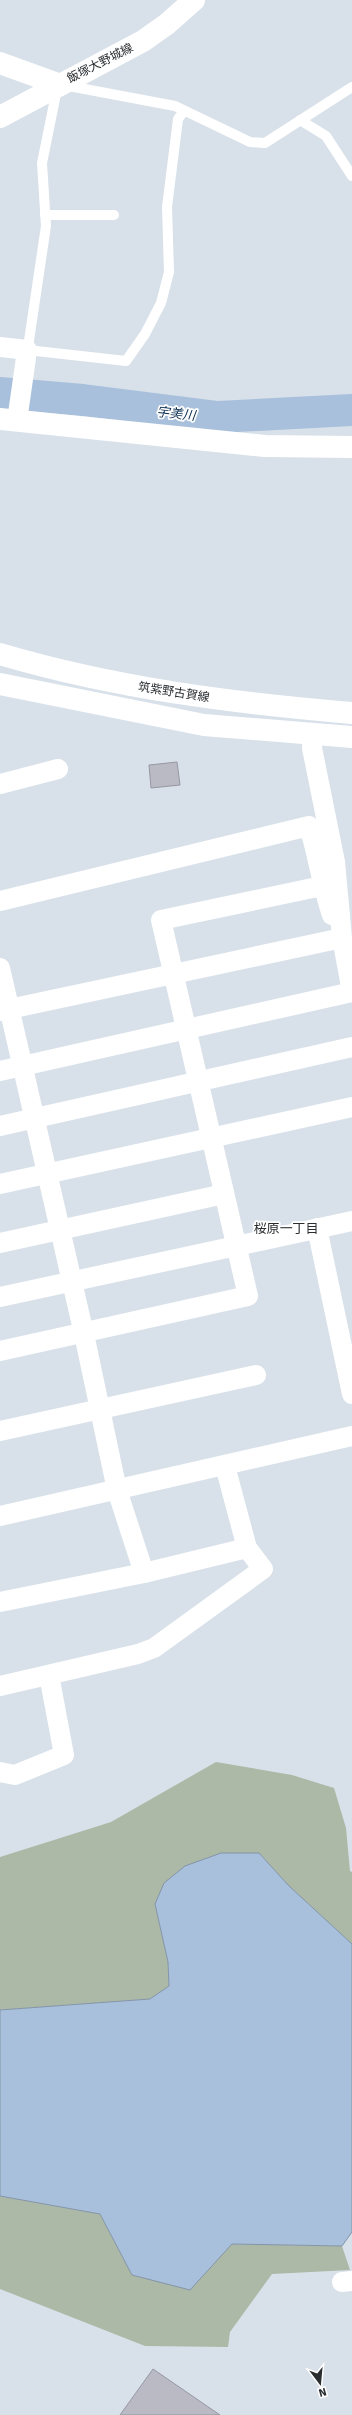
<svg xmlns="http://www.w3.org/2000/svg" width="352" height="2415" font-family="Signika,'Noto Sans JP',sans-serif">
  <rect width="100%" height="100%" fill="#d8e1e9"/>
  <g fill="#acb9a7">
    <polygon points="216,1762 292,1775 334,1788 346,1828 350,1871 352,1872 352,1944 289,1886 259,1853 155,1904 168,1962 169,1986 150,1999 0,2010 0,1857 111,1822"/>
    <polygon points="0,2196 100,2214 132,2275 232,2244 342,2246 350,2270 272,2274 230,2332 228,2347 145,2346 0,2289"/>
  </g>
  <polygon fill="#a9c0dc" stroke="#8394a8" points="221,1853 259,1853 289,1886 352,1944 352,2232 342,2246 232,2244 190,2290 132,2275 100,2214 0,2196 0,2010 150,1999 169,1986 168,1962 155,1904 164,1883 185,1866"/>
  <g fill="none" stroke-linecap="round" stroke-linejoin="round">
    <polyline stroke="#a9c0dc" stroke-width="32" points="0,393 83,400 218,417 352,410"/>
  </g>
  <g fill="#b9bac4" stroke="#9797a1">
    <polygon points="177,762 180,785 151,788 149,765"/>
    <polygon points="153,2369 220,2415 120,2415"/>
  </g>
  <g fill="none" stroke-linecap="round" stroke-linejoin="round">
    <g stroke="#fff" stroke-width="10">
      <polyline points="300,120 326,136 352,176"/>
      <polyline points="45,215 114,215"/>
      <polyline points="27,350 126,361 145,334 161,303 169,272 167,207 178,119 184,111"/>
      <polyline points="27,354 46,226 42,163 58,84 175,106 250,142 265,143 352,87"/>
    </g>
    <g stroke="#fff" stroke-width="20">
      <polyline points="0,347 27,350"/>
      <polyline points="17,421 26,358"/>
      <polyline points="313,733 312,748 335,862 342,938 352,992"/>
      <polyline points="0,784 58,769"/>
      <path d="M0 901 309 826C318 856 322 886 332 915H340"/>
      <polyline points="0,968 84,1334 117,1490 144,1573"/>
      <polyline points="0,1011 342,938"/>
      <polyline points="0,1071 352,992"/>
      <polyline points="0,1126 352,1047"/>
      <polyline points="0,1184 352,1107"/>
      <polyline points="317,1228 352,1394"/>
      <polyline points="0,1243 224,1194"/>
      <polyline points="0,1297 352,1221"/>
      <polyline points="0,1351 248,1296 161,920 322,886"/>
      <polyline points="0,1431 256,1375"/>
      <polyline points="0,1516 352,1436"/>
      <polyline points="0,1602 144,1573 247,1548"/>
      <polyline points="0,1686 138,1654 154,1648 263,1569 247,1548 225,1466"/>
      <polyline points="0,1772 15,1775 64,1755 49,1675"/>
      <polyline points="342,2282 352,2281"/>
    </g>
    <g stroke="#fff" stroke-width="22">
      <polyline points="0,63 58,84"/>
      <polyline points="0,419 265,446 352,447"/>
    </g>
    <g stroke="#fff" stroke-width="22">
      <polyline points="0,117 143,41 167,24 194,0"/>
      <path d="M0 654C115 688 233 703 352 713"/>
      <polyline points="0,684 204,725 352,737"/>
    </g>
  </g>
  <g text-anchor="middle" stroke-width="3.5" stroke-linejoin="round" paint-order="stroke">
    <g font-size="12" fill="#292d30" stroke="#fff">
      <text transform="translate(100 63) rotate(-27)" y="4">飯塚大野城線</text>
      <text transform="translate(174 692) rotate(9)" y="4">筑紫野古賀線</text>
    </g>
    <g font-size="13" font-style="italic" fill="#082c50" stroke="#fff">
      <text transform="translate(176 413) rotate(6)" y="5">宇美川</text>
    </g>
    <g font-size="13" fill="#292d30" stroke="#fff">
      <text x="286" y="1233">桜原一丁目</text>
    </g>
  </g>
  <g transform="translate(320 2383) rotate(164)" stroke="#ffffff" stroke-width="3" paint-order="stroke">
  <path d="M0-3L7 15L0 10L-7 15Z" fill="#292d30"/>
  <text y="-6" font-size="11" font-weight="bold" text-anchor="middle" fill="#292d30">N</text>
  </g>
</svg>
